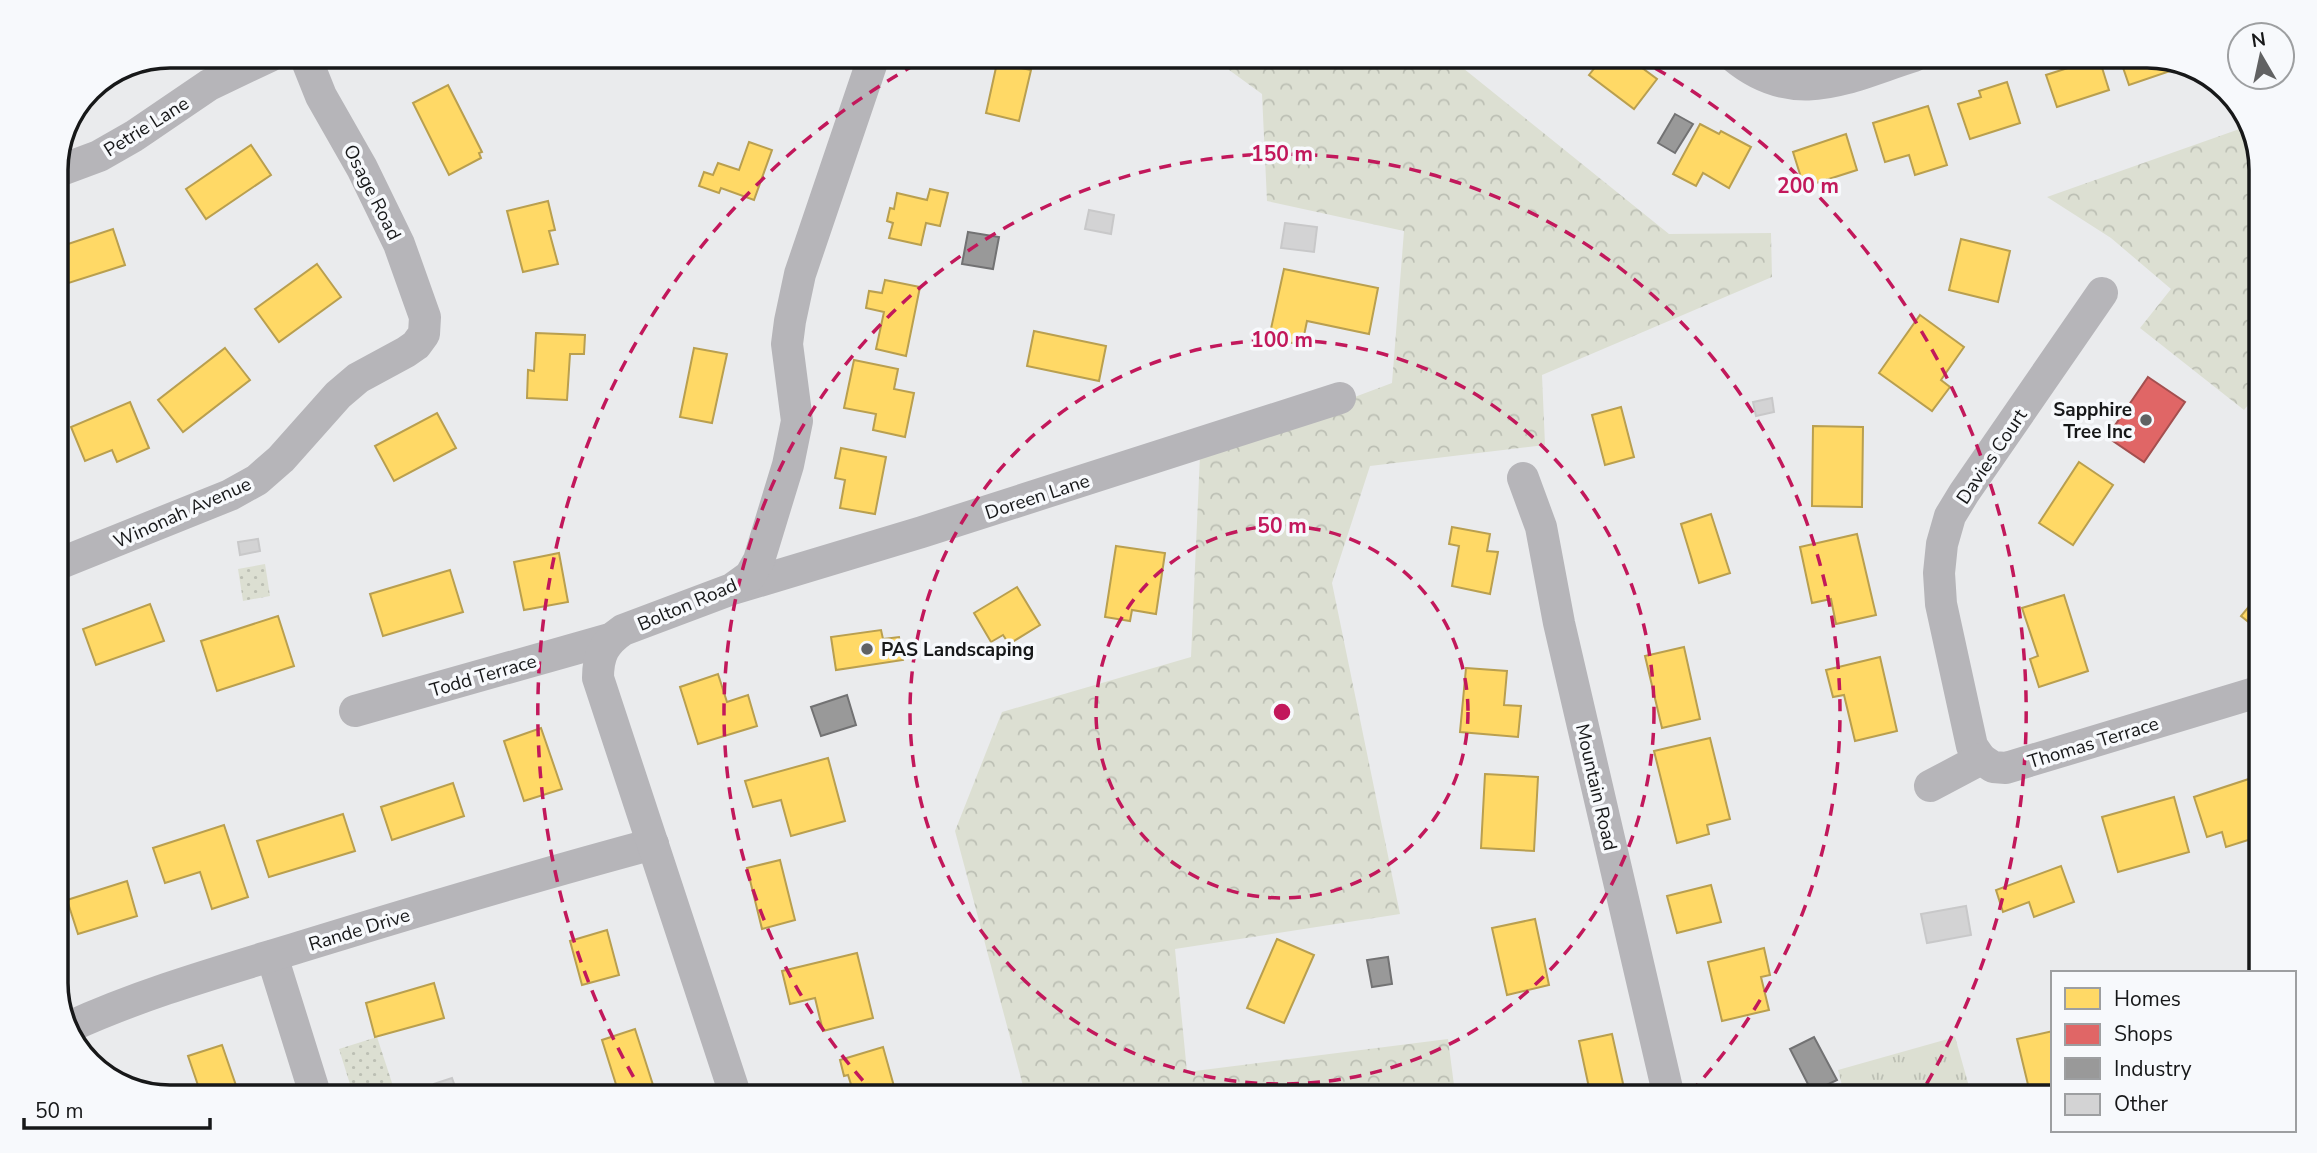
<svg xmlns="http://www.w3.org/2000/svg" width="2317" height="1153" font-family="'Nunito Sans',sans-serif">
  <defs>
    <pattern id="grass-tufts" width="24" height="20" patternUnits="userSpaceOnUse" patternTransform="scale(1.75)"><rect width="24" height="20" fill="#dcdfd2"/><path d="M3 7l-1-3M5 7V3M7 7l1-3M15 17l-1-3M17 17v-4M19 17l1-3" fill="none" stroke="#bcbfb4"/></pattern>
    <pattern id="forest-crowns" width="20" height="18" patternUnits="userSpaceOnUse" patternTransform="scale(1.75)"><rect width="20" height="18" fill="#dcdfd2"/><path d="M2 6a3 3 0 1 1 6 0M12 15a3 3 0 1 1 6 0" fill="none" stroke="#bcbfb4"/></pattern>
    <pattern id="park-dots" width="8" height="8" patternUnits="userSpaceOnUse" patternTransform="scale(1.75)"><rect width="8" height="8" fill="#dcdfd2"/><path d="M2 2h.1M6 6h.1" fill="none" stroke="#bcbfb4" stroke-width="1.8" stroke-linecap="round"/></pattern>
  </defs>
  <rect width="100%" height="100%" fill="#eaebed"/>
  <polygon fill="url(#grass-tufts)" points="1955,1037 1972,1097 1845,1097 1838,1070"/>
  <g fill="url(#forest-crowns)">
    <polygon points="1210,56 1448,56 1669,234 1771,233 1772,277 1542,375 1545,445 1370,466 1332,583 1400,914 1175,949 1187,1072 1448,1039 1455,1093 1432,1097 1026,1097 955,831 1002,712 1191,657 1200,455 1392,383 1404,231 1267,201 1262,94"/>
    <polygon points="2248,126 2261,163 2261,389 2244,410 2140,328 2171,289 2111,238 2047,197"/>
  </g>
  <g fill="url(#park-dots)">
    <polygon points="265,564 270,596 243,601 238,569"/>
    <polygon points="377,1037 393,1086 354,1097 339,1049"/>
  </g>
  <g fill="#ffd966" stroke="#b99f4f" stroke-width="2">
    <polygon points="1604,56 1626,56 1657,79 1634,109 1589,75"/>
    <polygon points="2119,56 2147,56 2180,64 2182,67 2129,85"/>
    <polygon points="2099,58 2109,90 2057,107 2046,75"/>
    <polygon points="997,63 1031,70 1019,121 986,113"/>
    <polygon points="2007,82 2020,123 1970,139 1958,104 1981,97 1979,91"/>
    <polygon points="448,85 482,152 479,153 481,158 449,175 413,103"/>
    <polygon points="1928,106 1947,165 1915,175 1909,155 1885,162 1873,123"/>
    <polygon points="1700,124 1719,134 1721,131 1751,147 1729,188 1703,173 1696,186 1673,174"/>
    <polygon points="1846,134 1857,170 1804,187 1793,152"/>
    <polygon points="749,142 772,150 754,200 721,188 719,193 699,186 704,172 713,175 718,163 739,170"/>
    <polygon points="251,145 271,175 206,219 186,189"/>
    <polygon points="930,189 948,193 940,226 926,223 921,245 889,238 893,223 887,221 890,208 894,209 897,193 927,200"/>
    <polygon points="548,201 555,230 549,231 558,264 523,272 507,211"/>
    <polygon points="113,229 125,265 56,287 56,248"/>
    <polygon points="1961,239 2010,251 1998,302 1949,290"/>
    <polygon points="317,264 341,297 279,342 255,309"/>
    <polygon points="1284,269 1378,288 1369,334 1307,321 1302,345 1269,338"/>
    <polygon points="885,280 920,287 906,356 876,349 884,312 866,308 869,291 882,293"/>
    <polygon points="1920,315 1964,347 1941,380 1950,387 1932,411 1879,373"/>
    <polygon points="1034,331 1106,346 1099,381 1027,366"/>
    <polygon points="536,333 585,335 584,354 570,354 567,400 527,398 528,370 534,371"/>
    <polygon points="225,348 250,380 183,432 158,400"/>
    <polygon points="694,348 727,354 712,423 680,417"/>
    <polygon points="854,360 898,369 894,389 914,393 905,437 873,430 876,414 844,408"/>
    <polygon points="130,402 149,448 117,462 112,450 85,461 71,427"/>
    <polygon points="1621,407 1634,457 1605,465 1592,415"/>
    <polygon points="437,413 456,448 394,481 375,446"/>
    <polygon points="1813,426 1863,427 1862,507 1812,506"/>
    <polygon points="841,448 886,457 875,514 840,508 845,480 835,478"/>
    <polygon points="2079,462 2113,485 2073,545 2039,523"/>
    <polygon points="1711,514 1730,573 1699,583 1681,524"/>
    <polygon points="1452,527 1490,534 1487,551 1498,552 1490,594 1452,586 1459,546 1449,544"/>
    <polygon points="1857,534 1876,615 1836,624 1831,599 1812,603 1800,547"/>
    <polygon points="1116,546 1165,553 1156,614 1132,610 1130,621 1105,617"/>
    <polygon points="559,553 568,602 524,610 514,562"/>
    <polygon points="450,570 463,612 383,636 370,594"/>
    <polygon points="1017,587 1040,625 1009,644 1003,635 991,642 974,613"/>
    <polygon points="2261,592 2261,632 2241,616"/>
    <polygon points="2064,595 2088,671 2039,687 2030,659 2038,656 2022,608"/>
    <polygon points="150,604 164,641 96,665 83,629"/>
    <polygon points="278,616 294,666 217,691 201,641"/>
    <polygon points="881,630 883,639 899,637 903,660 836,670 831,637"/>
    <polygon points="1684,647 1700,719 1662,728 1645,656"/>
    <polygon points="1880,657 1897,731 1855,741 1844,695 1833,697 1826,670"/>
    <polygon points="1466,668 1507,671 1504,705 1521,706 1518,737 1460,732"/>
    <polygon points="718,674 727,702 748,695 757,726 698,744 680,687"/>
    <polygon points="541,728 562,789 524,801 504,741"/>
    <polygon points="1710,738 1730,819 1707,825 1709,834 1677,843 1654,751"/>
    <polygon points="828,758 845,821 791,836 781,800 753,807 745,781"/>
    <polygon points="1485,774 1538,777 1534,851 1481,848"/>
    <polygon points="2261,775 2261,836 2226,847 2222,832 2207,837 2194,797"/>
    <polygon points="453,783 464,816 392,840 381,807"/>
    <polygon points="2174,797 2189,852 2118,872 2102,817"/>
    <polygon points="343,814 355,851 269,877 257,841"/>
    <polygon points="224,825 248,897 212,909 200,872 165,883 153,848"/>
    <polygon points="780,860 795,920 762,929 747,868"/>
    <polygon points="2061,866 2074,902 2034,917 2029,902 2003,912 1996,890"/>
    <polygon points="127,881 137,916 78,934 67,900"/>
    <polygon points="1711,885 1721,922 1677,933 1667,896"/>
    <polygon points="1535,919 1549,985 1507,995 1492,928"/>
    <polygon points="607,930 619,975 582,985 570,941"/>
    <polygon points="1277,939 1314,955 1284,1023 1247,1008"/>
    <polygon points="1764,948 1770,975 1761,977 1769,1010 1722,1021 1708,962"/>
    <polygon points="857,953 873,1018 823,1031 815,998 790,1004 782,971"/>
    <polygon points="434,983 444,1018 375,1037 366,1003"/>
    <polygon points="635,1029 654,1088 620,1097 602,1040"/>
    <polygon points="2053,1031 2053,1097 2031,1097 2017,1039"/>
    <polygon points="1612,1034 1626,1097 1591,1097 1579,1041"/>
    <polygon points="222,1045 240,1097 202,1097 188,1056"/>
    <polygon points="883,1047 897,1097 855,1097 848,1075 844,1076 840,1060"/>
  </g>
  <polygon fill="#e06666" stroke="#a44f4f" stroke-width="2" points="2148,377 2185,402 2144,462 2107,437"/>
  <g fill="#999" stroke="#727273" stroke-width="2">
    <polygon points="1675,114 1693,124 1675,153 1658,143"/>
    <polygon points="968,232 999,237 993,269 962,264"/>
    <polygon points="847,695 856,725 821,736 811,707"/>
    <polygon points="1388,957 1392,984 1372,987 1367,960"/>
    <polygon points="1814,1037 1837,1080 1812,1092 1790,1049"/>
  </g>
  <g fill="#d3d3d4" stroke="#c8c8c9" stroke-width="2">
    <polygon points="1089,210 1114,215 1111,234 1085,229"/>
    <polygon points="1285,223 1317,227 1314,252 1281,248"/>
    <polygon points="1772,398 1774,412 1756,416 1753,402"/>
    <polygon points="258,539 260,551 240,555 238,542"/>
    <polygon points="1966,906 1971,935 1927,943 1921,914"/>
    <polygon points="452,1078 457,1092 438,1097 434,1084"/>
  </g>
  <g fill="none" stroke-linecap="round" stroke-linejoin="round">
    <g stroke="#b6b5b9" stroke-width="32">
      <path d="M1733 56C1795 108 1847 77 1914 56"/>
      <polyline points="56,172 99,156 134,136 209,85 270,56"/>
      <polyline points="1523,478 1541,527 1559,623 1669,1097"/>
      <polyline points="56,565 230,495 257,480 281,459 338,395 358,378 406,352 416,345 424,334 425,317 399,244 362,168 321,96 305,56"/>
      <polyline points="736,588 922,532 1340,398"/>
      <polyline points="355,711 610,639"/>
      <polyline points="1981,759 1972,746 1941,604 1939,573 1942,544 1950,516 1964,493 2102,293"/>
      <polyline points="1930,786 1981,759 1993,767 2006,768 2261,691"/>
      <polyline points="272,956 316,1097"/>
      <path d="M69 1027C143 993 222 971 300 947 417 911 534 876 653 844"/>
      <path d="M736 1097 598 678C598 655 604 643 623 630L732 589 750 576 759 560 788 465 797 421 787 344 790 321 800 274 874 56"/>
    </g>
  </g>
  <g fill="none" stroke="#c2185b" stroke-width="3.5" stroke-dasharray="12 9">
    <circle cx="1282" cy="712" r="186"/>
    <circle cx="1282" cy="712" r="372"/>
    <path d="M877 1096A558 558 0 1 1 1687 1096"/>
    <path d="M644 1095A744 744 0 0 1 927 58M1637 58A744 744 0 0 1 1920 1095"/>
  </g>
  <g fill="#616263" stroke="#f7f9fc" stroke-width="2.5">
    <circle cx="2146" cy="420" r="7"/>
    <circle cx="867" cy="649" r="7"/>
  </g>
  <g text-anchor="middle" stroke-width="7" stroke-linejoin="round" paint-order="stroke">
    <g font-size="19" fill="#171819" stroke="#f7f9fc">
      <text transform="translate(146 126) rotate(-32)" y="7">Petrie Lane</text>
      <text transform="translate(373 192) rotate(63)" y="7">Osage Road</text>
      <text transform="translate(1991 456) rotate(-56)" y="7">Davies Court</text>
      <text transform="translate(1037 496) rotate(-18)" y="7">Doreen Lane</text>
      <text transform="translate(182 512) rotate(-24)" y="7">Winonah Avenue</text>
      <text transform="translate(687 604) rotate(-23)" y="7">Bolton Road</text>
      <text transform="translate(483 675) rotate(-16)" y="7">Todd Terrace</text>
      <text transform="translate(2093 742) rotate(-17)" y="7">Thomas Terrace</text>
      <text transform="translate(1597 787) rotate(77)" y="7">Mountain Road</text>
      <text transform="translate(359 929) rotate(-17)" y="7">Rande Drive</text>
    </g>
    <g font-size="19" font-weight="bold" fill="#171819" stroke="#f7f9fc" text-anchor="end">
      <text x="2132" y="416">Sapphire<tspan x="2132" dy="22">Tree Inc</tspan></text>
      <text x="881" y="656" text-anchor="start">PAS Landscaping</text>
    </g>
  </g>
  <path d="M0 0H2317V1153H0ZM170 68H2147A102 102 0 0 1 2249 170V983A102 102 0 0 1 2147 1085H170A102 102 0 0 1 68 983V170A102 102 0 0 1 170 68Z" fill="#f7f9fc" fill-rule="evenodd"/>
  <path fill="none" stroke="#171819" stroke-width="3.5" d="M170 68H2147A102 102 0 0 1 2249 170V983A102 102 0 0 1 2147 1085H170A102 102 0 0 1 68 983V170A102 102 0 0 1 170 68Z"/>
  <circle cx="1282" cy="712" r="10" fill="#c2185b" stroke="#f7f9fc" stroke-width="3.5"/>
  <g font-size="21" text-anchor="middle" font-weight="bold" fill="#c2185b" stroke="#f7f9fc" stroke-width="7" stroke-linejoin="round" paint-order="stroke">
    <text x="1282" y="161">150 m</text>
    <text x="1808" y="193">200 m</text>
    <text x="1282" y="347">100 m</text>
    <text x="1282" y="533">50 m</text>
  </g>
  <rect x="2051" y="971" width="245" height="161" fill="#f7f9fc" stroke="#9d9fa1" stroke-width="2"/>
  <rect x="2065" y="988" width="35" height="21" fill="#ffd966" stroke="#9d9fa1" stroke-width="2"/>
  <text x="2114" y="1006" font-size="21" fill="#171819">Homes</text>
  <rect x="2065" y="1024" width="35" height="21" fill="#e06666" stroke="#9d9fa1" stroke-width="2"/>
  <text x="2114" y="1041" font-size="21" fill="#171819">Shops</text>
  <rect x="2065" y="1058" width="35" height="21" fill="#999999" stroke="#9d9fa1" stroke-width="2"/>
  <text x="2114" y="1076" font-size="21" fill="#171819">Industry</text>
  <rect x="2065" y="1094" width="35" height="21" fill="#d3d3d4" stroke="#9d9fa1" stroke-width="2"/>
  <text x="2114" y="1111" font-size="21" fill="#171819">Other</text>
  <g transform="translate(2261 56) rotate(351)"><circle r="33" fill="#f7f9fc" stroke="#9d9fa1" stroke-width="2"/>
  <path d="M0-5L12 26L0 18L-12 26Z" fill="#616263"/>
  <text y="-10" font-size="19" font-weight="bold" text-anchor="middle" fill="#171819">N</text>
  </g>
  <path d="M24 1118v10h186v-10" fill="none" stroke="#171819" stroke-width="3.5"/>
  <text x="35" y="1118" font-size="21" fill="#171819" stroke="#f7f9fc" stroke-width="5" paint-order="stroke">50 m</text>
</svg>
